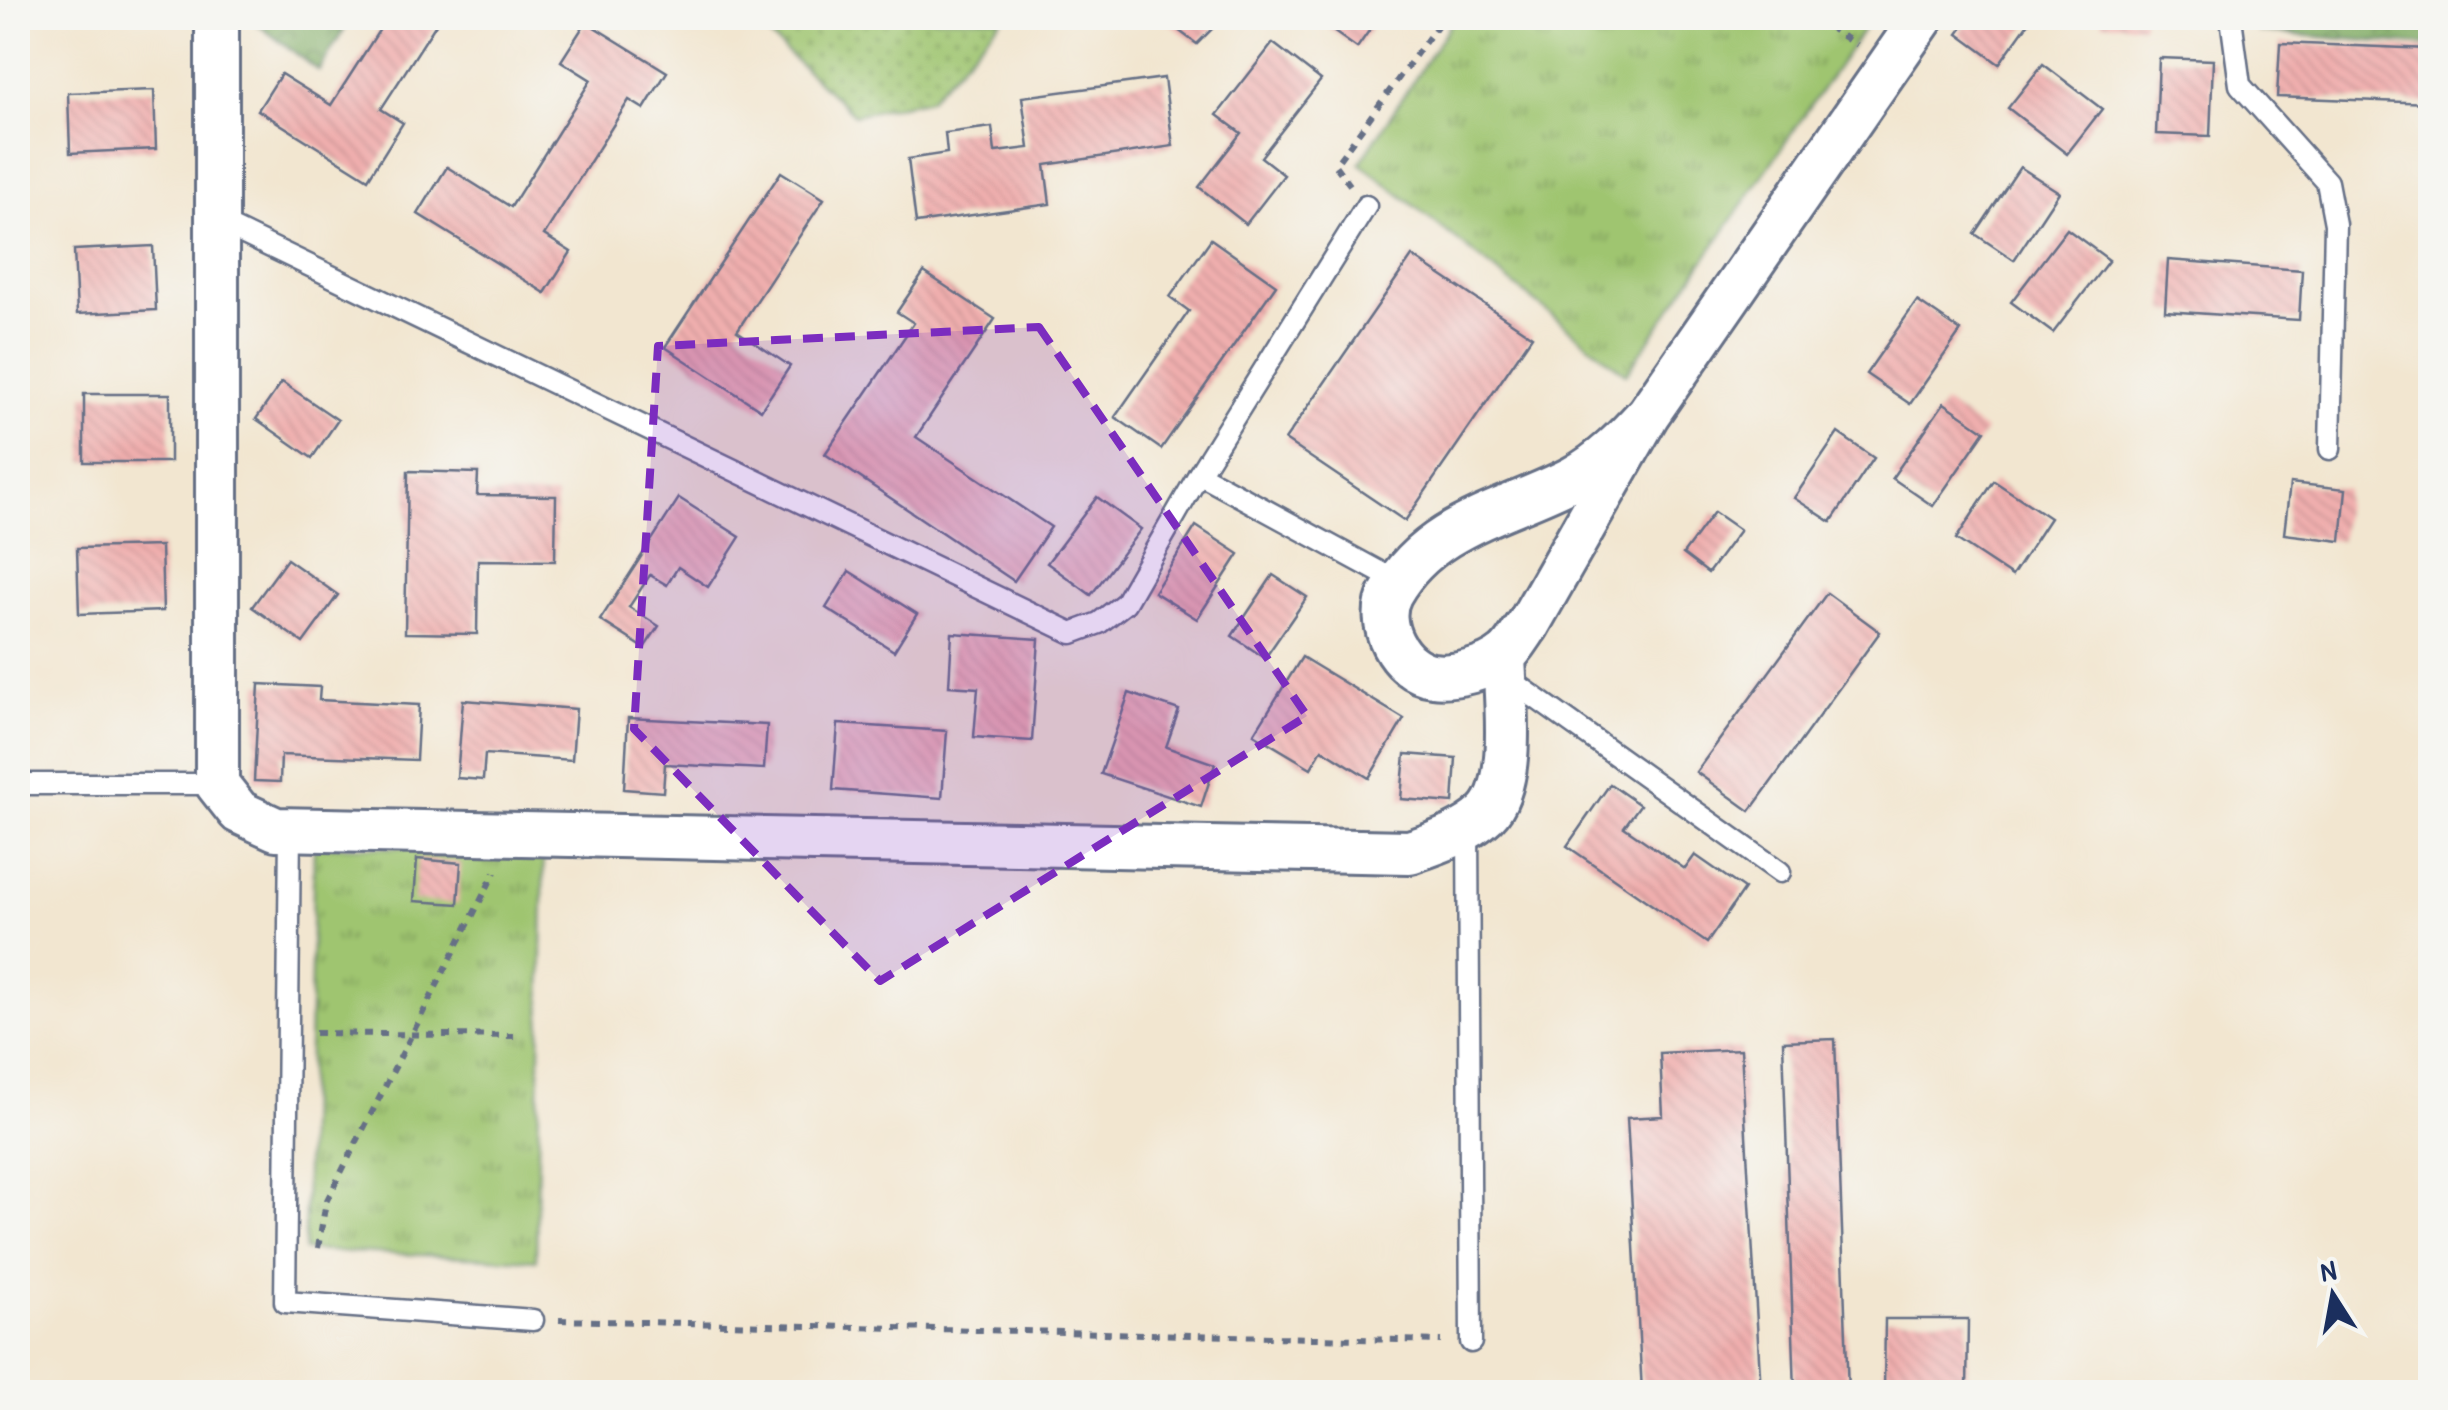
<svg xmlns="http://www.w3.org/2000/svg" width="2448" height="1410" font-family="'Patrick Hand',sans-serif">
  <defs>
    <pattern id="grass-dots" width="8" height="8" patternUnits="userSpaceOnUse" patternTransform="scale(2.5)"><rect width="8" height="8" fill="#9fc56f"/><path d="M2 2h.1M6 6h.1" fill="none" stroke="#81a05e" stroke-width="1.8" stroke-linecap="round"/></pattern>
    <pattern id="forest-crowns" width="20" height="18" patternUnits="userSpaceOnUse" patternTransform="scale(2.5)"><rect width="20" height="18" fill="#7faa62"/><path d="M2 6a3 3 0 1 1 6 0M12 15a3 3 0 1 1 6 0" fill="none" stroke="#678b54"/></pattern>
    <pattern id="park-tufts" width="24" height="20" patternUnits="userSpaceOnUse" patternTransform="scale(2.5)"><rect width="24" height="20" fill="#9fc56f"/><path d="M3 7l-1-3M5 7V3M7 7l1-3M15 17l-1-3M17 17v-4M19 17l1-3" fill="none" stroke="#81a05e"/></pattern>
    <pattern id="building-back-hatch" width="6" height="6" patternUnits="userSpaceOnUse" patternTransform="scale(2.5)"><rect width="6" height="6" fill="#f0afae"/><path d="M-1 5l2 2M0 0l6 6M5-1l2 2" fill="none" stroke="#cd9798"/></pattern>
  </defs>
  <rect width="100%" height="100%" fill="#f6f6f2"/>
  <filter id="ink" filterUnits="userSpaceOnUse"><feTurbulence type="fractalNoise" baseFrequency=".01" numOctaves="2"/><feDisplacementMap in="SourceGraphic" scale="20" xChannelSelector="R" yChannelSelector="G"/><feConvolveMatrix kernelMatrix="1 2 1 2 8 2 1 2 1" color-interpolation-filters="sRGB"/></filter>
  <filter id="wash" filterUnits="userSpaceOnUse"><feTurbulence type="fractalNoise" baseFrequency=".0048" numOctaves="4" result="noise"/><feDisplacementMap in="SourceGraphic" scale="40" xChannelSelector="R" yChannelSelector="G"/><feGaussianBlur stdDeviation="2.25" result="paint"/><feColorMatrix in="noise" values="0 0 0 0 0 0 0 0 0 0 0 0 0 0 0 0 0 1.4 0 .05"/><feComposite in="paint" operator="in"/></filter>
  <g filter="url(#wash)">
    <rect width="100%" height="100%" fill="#f2e6d0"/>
    <polygon fill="url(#grass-dots)" stroke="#5d7a66" stroke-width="2.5" points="750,18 1003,18 929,99 854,115"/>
    <g fill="url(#forest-crowns)" stroke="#4d6c60" stroke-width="2.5">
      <polygon points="256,18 351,18 319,71 257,24"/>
      <polygon points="2259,18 2430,18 2430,46 2259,32"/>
    </g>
    <g fill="url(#park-tufts)" stroke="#5d7a66" stroke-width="2.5">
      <polygon points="1454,18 1871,18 1626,374 1360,163"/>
      <polygon points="314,846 544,850 536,1260 304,1250"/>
    </g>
    <g id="blocks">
      <g fill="url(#building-back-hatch)">
        <polygon points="387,18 440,18 381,109 403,123 368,179 258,110 281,74 331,105"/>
        <polygon points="1162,18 1223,18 1197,44"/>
        <polygon points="1328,18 1378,18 1357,48 1323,24"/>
        <polygon points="1970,18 2032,18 1999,64 1958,34"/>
        <polygon points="2102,18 2143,18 2143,25 2102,23"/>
        <polygon points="586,22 667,72 644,109 629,100 544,235 571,252 545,293 418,214 447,167 511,207 591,80 561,61"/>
        <polygon points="1273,43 1321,80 1261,157 1284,175 1246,224 1199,187 1241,133 1217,115"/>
        <polygon points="2280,43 2430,49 2429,103 2277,97"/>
        <polygon points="2159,58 2213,60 2210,136 2156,134"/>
        <polygon points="2043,64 2102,109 2067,154 2008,108"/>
        <polygon points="1164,78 1173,146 1045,165 1050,204 916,223 908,159 947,153 945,133 992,127 995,152 1029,148 1022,97"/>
        <polygon points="154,90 156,149 70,153 68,93"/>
        <polygon points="2020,167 2059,192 2014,260 1975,234"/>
        <polygon points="781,172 824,199 737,331 790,366 761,410 665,347"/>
        <polygon points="2067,229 2109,260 2053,333 2011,302"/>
        <polygon points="1211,239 1276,285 1161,449 1115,417 1189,311 1170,297"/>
        <polygon points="153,246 156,310 77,314 74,250"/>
        <polygon points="1412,256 1532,336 1405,521 1285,440"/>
        <polygon points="2168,260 2302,270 2299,320 2165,311"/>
        <polygon points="924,272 995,319 916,437 1051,527 1014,581 825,454 914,323 897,312"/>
        <polygon points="1917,301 1961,331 1910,404 1866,374"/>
        <polygon points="282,382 338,420 312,458 256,419"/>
        <rect x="84" y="394" width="86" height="68"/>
        <polygon points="1944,403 1985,431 1933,506 1892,478"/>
        <polygon points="1838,433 1874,458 1831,522 1794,498"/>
        <polygon points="408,471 478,473 477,495 556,496 555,561 478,560 477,634 405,633"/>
        <polygon points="1994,481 2050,518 2012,576 1956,539"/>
        <polygon points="2290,483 2346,489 2341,541 2284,534"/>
        <polygon points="1097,497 1141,529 1091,595 1047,563"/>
        <polygon points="679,498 740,537 708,587 678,567 667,585 650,575 629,607 659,626 644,648 600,620"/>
        <polygon points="1714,512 1740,530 1708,573 1683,554"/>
        <polygon points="1196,526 1239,554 1197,619 1154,592"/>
        <polygon points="161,546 163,611 79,614 77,548"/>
        <polygon points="287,559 338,595 303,643 252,607"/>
        <polygon points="849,571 917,614 894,651 826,608"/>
        <polygon points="1273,575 1307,597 1265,658 1232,636"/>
        <polygon points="1827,593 1880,632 1750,811 1696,772"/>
        <polygon points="952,633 1039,639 1032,741 974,737 978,688 949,686"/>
        <polygon points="1302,657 1404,719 1369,778 1322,749 1311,768 1254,734"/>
        <polygon points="259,684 320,687 319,700 419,705 416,760 281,755 280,782 254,781"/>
        <polygon points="1129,693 1179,710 1166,747 1215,764 1201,807 1101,774"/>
        <polygon points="463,700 576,709 572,760 485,754 483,780 457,778"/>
        <polygon points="628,718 767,725 764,769 665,764 663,792 624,789"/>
        <polygon points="838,724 947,731 942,798 833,790"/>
        <polygon points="1405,754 1456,758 1453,803 1401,799"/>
        <polygon points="1610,784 1640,805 1624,827 1685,869 1695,855 1744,889 1707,943 1567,846"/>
        <polygon points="417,859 461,863 458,904 414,901"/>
        <polygon points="1835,1039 1848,1392 1795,1392 1783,1041"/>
        <polygon points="1741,1049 1761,1392 1642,1392 1627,1118 1663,1116 1660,1053"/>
        <polygon points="1885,1319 1968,1319 1967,1392 1884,1392"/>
      </g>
    </g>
  </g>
  <g filter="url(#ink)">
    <use href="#blocks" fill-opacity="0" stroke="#666f86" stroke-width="2.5"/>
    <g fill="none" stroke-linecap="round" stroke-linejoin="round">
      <g stroke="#666f86" stroke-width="25">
        <g id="service">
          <polyline points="2231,18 2240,85 2327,182 2335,224 2330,449"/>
          <polyline points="219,222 1072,633 1099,623 1125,603 1199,474 1366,206"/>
          <polyline points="1199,474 1398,582"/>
          <polyline points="1505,676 1780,872"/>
          <polyline points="18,784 217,784"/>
          <polyline points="1468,826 1471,1342"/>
          <polyline points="290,829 285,1302 533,1320"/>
        </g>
      </g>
      <g stroke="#666f86" stroke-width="48">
        <g id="minor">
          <path d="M217 18V784L239 812 276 829 1410 852C1436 843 1466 833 1486 814 1517 785 1505 696 1504 656"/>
          <path d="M1648 414C1626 438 1603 462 1573 478 1508 512 1430 524 1391 593 1374 623 1399 671 1433 675 1454 678 1488 669 1505 655 1514 648 1521 634 1528 625L1648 414 1922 18"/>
        </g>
      </g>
      <g stroke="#666f86" stroke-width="6" stroke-dasharray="8 8" stroke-linecap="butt">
        <polyline points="1815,18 1856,45"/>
        <polyline points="1350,185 1335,165 1443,18"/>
        <polyline points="315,1033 514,1036"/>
        <polyline points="318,1248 326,1202 495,872"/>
        <polyline points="559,1320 1441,1341"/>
      </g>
      <use href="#service" stroke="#fff" stroke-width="20"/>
      <use href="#minor" stroke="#fff" stroke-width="42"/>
    </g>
  </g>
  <path fill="#7b2cbf" fill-opacity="0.2" stroke="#7b2cbf" stroke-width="8" stroke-dasharray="20 12" stroke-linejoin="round" d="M1039 327 1307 716 880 981 634 729 658 346Z"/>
  <rect width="2448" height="1410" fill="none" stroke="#f6f6f2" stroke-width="60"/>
  <g transform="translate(2333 1295) rotate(349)" stroke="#f6f6f2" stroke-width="8" paint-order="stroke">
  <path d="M0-8L18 38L0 25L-18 38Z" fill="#1b2f5e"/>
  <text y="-15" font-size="28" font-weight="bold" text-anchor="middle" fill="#1b2f5e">N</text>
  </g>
</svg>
